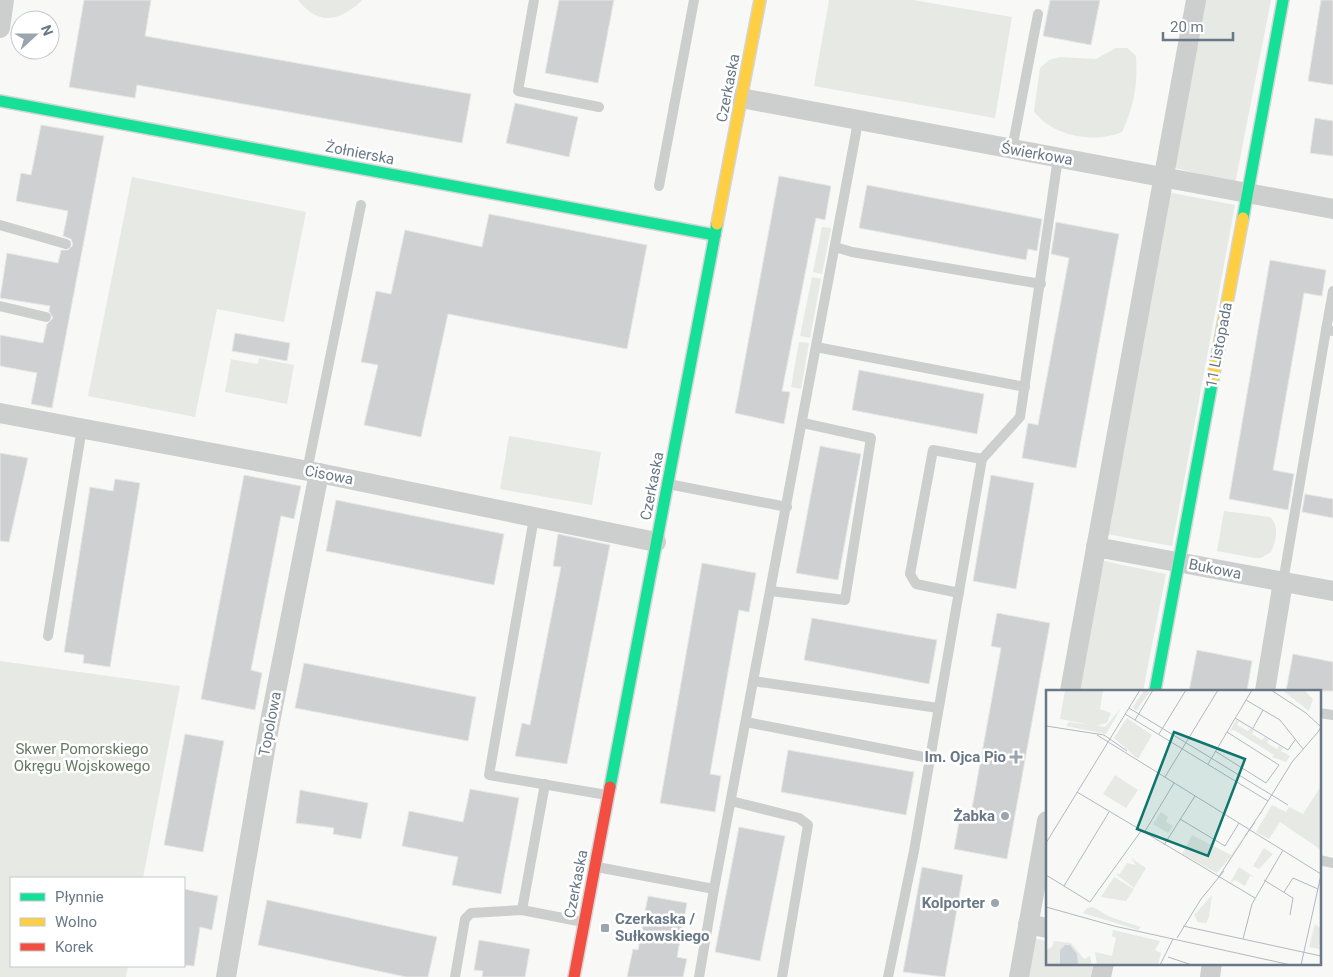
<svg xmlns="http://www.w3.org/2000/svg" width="1333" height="977" font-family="Roboto,sans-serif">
  <rect width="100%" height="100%" fill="#f8f8f7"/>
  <g fill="#e6e9e4">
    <path d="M298 0H362C359 4 354 7 350 10 329 24 313 19 298 0Z"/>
    <polygon points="829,0 913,0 1012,17 995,118 814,86"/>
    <polygon points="1202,0 1271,0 1235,184 1172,167"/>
    <path d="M1116 48H1127L1136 56C1138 84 1134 107 1122 132 1094 144 1051 136 1034 111L1040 68 1049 60 1060 57 1096 59Z"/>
    <polygon points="132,177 306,212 284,322 217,309 195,417 88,396"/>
    <polygon points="1167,192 1235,205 1172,546 1107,534"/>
    <polygon points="822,227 831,228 822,274 813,272"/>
    <polygon points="812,277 821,279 810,338 800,336"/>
    <polygon points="799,342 809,343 801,389 791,387"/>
    <polygon points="259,358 294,365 287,404 225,392 231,359 258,364"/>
    <polygon points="509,436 601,452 592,505 500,489"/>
    <path d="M1224 511 1270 517C1280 526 1276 541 1271 552L1261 558H1255L1217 551Z"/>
    <polygon points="1104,561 1166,574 1143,691 1078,691"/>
    <polygon points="0,661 180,686 143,878 11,878 11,966 128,966 126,977 0,977"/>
    <polygon points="1032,938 1047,941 1047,963 1093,963 1091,977 1025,977"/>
  </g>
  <g fill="#cfd0d1" stroke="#e7e7e6">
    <polygon points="84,0 151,0 145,36 471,94 462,143 137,85 135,98 69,87"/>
    <polygon points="559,0 614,0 598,83 545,73"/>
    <polygon points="1050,0 1100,0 1091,45 1043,36"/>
    <polygon points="1321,0 1333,0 1333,85 1308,81"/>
    <polygon points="515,103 578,117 569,157 506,143"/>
    <polygon points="1315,118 1333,121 1333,156 1310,153"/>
    <polygon points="41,125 104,136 52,408 31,404 37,373 0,366 0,335 43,343 47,324 53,318 49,311 50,306 0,298 7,253 58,263 61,250 68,250 73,245 71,239 63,236 68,211 16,201 21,173 31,175"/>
    <polygon points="779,176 831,186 825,220 816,218 782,391 790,392 784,424 735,413"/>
    <polygon points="867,185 1042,219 1037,251 1028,249 1026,260 859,228"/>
    <polygon points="489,214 647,245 627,349 448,314 421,437 364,425 378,365 361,362 376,291 391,294 405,230 482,247"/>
    <polygon points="1056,222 1119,234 1076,468 1022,458 1028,423 1038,425 1069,258 1051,254"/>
    <polygon points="1270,260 1326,270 1322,296 1304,293 1273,470 1294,474 1288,510 1229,499"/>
    <polygon points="235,333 290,343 287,361 232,351"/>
    <polygon points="859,370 984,394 977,434 852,410"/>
    <polygon points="820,446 861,454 838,580 796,573"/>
    <polygon points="0,453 28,458 9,542 0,541"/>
    <polygon points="244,475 301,486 294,519 281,516 251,670 262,673 255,710 201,699"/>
    <polygon points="991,475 1034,483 1016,589 973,581"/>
    <polygon points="115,479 140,483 110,667 83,663 84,655 64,652 90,487 113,491"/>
    <polygon points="1305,494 1333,499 1333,518 1302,512"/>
    <polygon points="336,500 504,534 494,585 326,551"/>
    <polygon points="558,534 610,545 567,764 515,756 522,723 530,725 561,567 553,566"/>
    <polygon points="702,563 756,573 749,612 739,610 710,774 721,776 715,812 660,803"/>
    <polygon points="997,613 1050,623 1007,859 954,849 960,817 970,819 1001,648 991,646"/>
    <polygon points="812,618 937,640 929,684 804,660"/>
    <polygon points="1197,650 1252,661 1247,691 1189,691"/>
    <polygon points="1293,654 1333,662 1333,691 1286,691"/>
    <polygon points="304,663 476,697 468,741 295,708"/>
    <polygon points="185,734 224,741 203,852 164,845"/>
    <polygon points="788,750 914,772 906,815 781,792"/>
    <polygon points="470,789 519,798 501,894 452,885 458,857 402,846 409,811 463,822"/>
    <polygon points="300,790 368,803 361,839 333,834 334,828 296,823"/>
    <polygon points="739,827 785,836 760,961 715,952"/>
    <polygon points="922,867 963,875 945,977 903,972"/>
    <polygon points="184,889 218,896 212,930 200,927 194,966 184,965"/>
    <polygon points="648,896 687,903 677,957 687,959 683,977 627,977 633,949 638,950"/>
    <polygon points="267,900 437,937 428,977 406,977 258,945"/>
    <polygon points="479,940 530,949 525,977 482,977 483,971 474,970"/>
  </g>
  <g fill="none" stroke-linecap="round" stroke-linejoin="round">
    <g stroke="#d4d5d6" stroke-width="14">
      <g id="fast">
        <polyline points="0,101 715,235"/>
        <polyline points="1243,218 1283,0"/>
        <polyline points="1155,691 1213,378"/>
        <polyline points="610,787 717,224"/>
      </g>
    </g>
    <g stroke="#d4d5d6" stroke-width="14">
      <g id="slow">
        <polyline points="717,224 760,0"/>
        <polyline points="1213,378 1243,218"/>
      </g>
    </g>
    <g stroke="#d4d5d6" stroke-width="14">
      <polyline id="jam" points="574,977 610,787"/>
    </g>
    <g stroke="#cdcece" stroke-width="10">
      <polyline points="534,0 518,91 599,107"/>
      <polyline points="1012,149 1038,14"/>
      <polyline points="659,186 694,0"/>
      <polyline points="0,225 66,244"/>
      <polyline points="835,247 852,252 1041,284"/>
      <polyline points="0,306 46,317"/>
      <polyline points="1326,330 1333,291"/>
      <polyline points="816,347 1025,387"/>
      <polyline points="307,471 361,205"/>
      <polyline points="668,484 787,507"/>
      <polyline points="534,518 489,775 607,795"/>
      <polyline points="1283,582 1326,330 1333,331"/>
      <polyline points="771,591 845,600 871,438 803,423"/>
      <polyline points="959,593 916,584 910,574 933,450 982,459"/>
      <polyline points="48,636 82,428"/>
      <polyline points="753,681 938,708"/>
      <polyline points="1319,713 1333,715"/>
      <polyline points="746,722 929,758"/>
      <polyline points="731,801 799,818 808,825 782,977"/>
      <polyline points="1319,860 1333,863"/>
      <polyline points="597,867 714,889 699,977"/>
      <polyline points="714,889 858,122"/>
      <polyline points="522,910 545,784"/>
      <polyline points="455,977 465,919 471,913 522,910 583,922"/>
      <polyline points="888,977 914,851 982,459 1020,417 1058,158"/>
    </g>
    <g stroke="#cdcece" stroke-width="20">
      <polyline points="0,28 4,0"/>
      <polyline points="741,98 1333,209"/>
      <polyline points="0,413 319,473 656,542"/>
      <polyline points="1096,547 1333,591"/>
      <polyline points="1070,691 1196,0"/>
      <polyline points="1265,691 1283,582"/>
      <polyline points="1028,924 1047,928"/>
      <polyline points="226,977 269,727 319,473"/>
      <polyline points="1019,977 1047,821"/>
      <polyline points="1101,977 1104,963"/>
      <polyline points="1210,977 1212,963"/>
    </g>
    <use href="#fast" stroke="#16e098" stroke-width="11"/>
    <use href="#slow" stroke="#ffcf43" stroke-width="11"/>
    <use href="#jam" stroke="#f24e42" stroke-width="11"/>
  </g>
  <g fill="#9aa5ae" stroke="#fff" stroke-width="2">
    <path d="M1013.5 749.5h5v5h5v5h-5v5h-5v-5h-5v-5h5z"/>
    <circle cx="1005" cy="816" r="5"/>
    <circle cx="995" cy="903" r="5"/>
    <rect x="600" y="923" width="10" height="10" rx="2.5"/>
  </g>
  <g text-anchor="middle" stroke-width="5" stroke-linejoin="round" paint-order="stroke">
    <g font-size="15" fill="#687887" stroke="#fff">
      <text transform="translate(728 88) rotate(-79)" y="5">Czerkaska</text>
      <text transform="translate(360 153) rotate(11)" y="5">Żołnierska</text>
      <text transform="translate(1037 154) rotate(10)" y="5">Świerkowa</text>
      <text transform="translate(1219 345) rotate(-79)" y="5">11 Listopada</text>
      <text transform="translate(329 475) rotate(11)" y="5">Cisowa</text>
      <text transform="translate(652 486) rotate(-79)" y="5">Czerkaska</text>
      <text transform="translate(1215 569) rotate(11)" y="5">Bukowa</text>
      <text transform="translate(270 724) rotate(-79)" y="5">Topolowa</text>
      <text transform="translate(576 884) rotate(-79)" y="5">Czerkaska</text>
    </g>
    <g font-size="15" fill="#667963" stroke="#fff">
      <text x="82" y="754">Skwer Pomorskiego<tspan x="82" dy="17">Okręgu Wojskowego</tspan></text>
    </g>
    <g font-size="15" font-weight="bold" fill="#687887" stroke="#fff" text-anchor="end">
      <text x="1006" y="762">Im. Ojca Pio</text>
      <text x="995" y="821">Żabka</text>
      <text x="985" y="908">Kolporter</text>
      <text x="615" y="924" text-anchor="start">Czerkaska /<tspan x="615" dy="17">Sułkowskiego</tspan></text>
    </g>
  </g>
  <g transform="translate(1046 690)">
    <rect width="275" height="275" fill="#f8f8f7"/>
    <path d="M19 0H57L54 19 65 23 61 33 50 36 14 29ZM98 0H105L90 21 87 17ZM236 0H258L267 9 263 21ZM75 18 60 44 20 36 23 32 59 37ZM81 28 106 45 92 69 68 48ZM190 30 193 31 191 35 202 41 204 38 208 40 206 44 216 50 219 47 223 49 221 53 231 59 233 56 237 58 235 61 244 66 240 72 226 67 228 65 188 40 184 41ZM69 85 92 100 80 118 57 104ZM275 96V160L234 132 223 149 210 142 226 115 240 122 243 117 257 124ZM115 122 122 127 120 132 127 136 122 143 107 134ZM200 143 179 177 184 167 171 183 136 164 146 145 185 165ZM218 158 227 164 213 179 207 176ZM85 168 100 178 88 198 70 184H74L81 173 90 175ZM193 177 208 187 204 186 199 196 189 190 184 193ZM68 187 88 199 80 211 55 207ZM166 205 163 227 160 233 152 232 148 225ZM47 217 64 227 95 237 92 240 37 223 41 218ZM269 234 275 239V256L272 255 275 259 263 257ZM67 240 114 251 109 260 115 263 112 275H51L49 262 66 266 70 248 66 246ZM8 251 25 253 38 269 44 266 46 275H0V260L6 257Z" fill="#e6e9e4"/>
    <path d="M19 255H24L31 264 32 275H14V260Z" fill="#cdd4d8"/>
    <path fill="none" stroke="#b1b9c0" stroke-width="1" d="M225 0 260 23 275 37 272 42M200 10 234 30 257 59M83 18 242 115M79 24 222 111M189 28 242 60 249 50M89 30 107 0M0 36 58 45 81 61M207 38 217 20M113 44 140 0M51 45 275 184M169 61 220 93 233 75 181 42M162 74 206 0M119 87 172 0M31 102 209 208M214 124 246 72 272 42M134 129 179 156 193 133M98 143 128 93M199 146 209 132M0 153 94 0M118 155 149 106M0 185 44 212 95 141M172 188 215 122M218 190 247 208 244 225M18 196 63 122M238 202 247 188 272 199M0 217 68 236 245 275M137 236 275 266M131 248 155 209 178 181M197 249 206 214 237 160M122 267 146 275M114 275 127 249M255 275 275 185"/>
    <path fill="#0f766e" fill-opacity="0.15" stroke="#0f766e" stroke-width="2.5" d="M128 42 199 69 162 166 91 139Z"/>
    <rect width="275" height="275" fill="none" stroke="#687887" stroke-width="2.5"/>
  </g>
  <rect x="10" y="877" width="175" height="90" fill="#ffffff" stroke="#c3c9cf"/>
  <rect x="20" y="893" width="25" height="8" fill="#16e098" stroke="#c3c9cf"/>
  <text x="55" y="902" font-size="15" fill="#687887">Płynnie</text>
  <rect x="20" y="918" width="25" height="8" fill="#ffcf43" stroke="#c3c9cf"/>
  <text x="55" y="927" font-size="15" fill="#687887">Wolno</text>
  <rect x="20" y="943" width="25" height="8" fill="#f24e42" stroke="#c3c9cf"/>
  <text x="55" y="952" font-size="15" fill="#687887">Korek</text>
  <g transform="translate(35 35) rotate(69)"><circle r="24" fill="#ffffff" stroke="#c3c9cf"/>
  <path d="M0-4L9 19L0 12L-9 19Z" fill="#9aa5ae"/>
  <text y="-8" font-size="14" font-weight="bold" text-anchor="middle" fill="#687887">N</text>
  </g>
  <path d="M1163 32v8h70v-8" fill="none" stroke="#687887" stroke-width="2.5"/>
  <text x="1170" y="32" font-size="15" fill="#687887" stroke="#ffffff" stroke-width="4" paint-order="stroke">20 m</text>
</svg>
